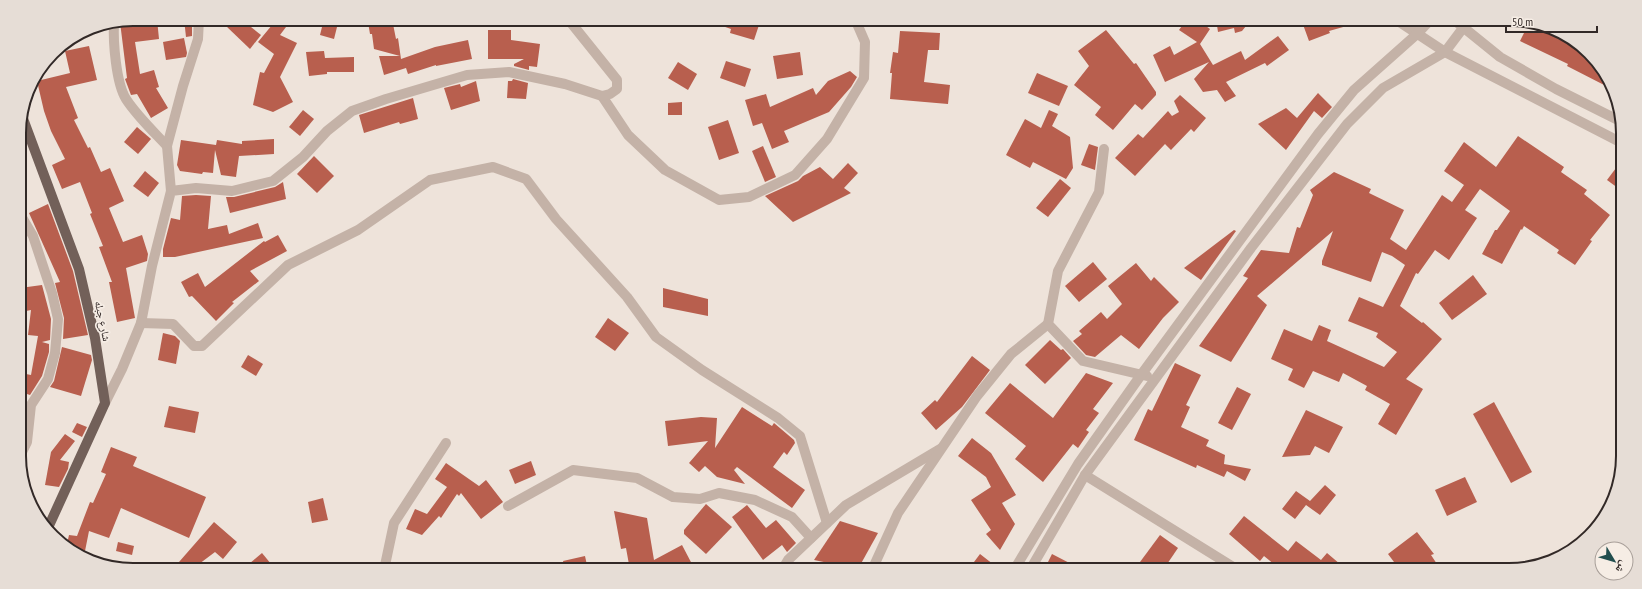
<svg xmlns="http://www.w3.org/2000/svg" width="1642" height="589" font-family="'PT Sans Narrow','Noto Naskh Arabic',sans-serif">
  <rect width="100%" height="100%" fill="#eee3da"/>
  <g fill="#b85f4e">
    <polygon points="133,19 157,19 159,39 135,42 140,74 154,70 159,87 156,88 168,108 151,118 137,94 131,95 125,79 127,78 120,22"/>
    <polygon points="184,19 192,19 192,36 186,37"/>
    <polygon points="233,19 241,19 261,35 250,49 226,26"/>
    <polygon points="277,19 292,19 280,35 297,43 280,77 293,102 273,112 253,105 260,72 264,73 274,54 258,42"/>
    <polygon points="324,19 339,19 334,39 320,35"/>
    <polygon points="380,19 392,19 396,39 398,38 401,59 435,47 468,40 472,59 436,66 436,65 408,74 406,68 384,75 379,56 400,56 374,49 372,34 370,34 368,22"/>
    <polygon points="708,19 761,19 754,40 730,33 731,29 708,21"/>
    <polygon points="1187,19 1196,19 1210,29 1200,44 1213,65 1241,51 1245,60 1278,36 1289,50 1267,66 1265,63 1226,82 1236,96 1225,102 1217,90 1203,92 1194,79 1209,62 1165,82 1153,55 1170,46 1174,55 1197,42 1179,30"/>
    <polygon points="1216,19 1258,19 1258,24 1246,26 1242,31 1235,33 1234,28 1218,32"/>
    <polygon points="1301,19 1360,19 1361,22 1329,31 1330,33 1309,41"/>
    <polygon points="488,30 511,30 511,40 540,44 537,67 529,66 529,70 514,66 514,64 524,59 488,59"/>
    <polygon points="1106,30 1134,64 1136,63 1156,92 1156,95 1142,110 1135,104 1113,130 1095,115 1101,107 1074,85 1089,66 1078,51"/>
    <polygon points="900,31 940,33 939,50 928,50 924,82 950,85 948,104 890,99 892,73 890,73 893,52 898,53"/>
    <polygon points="1555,32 1595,58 1608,87 1567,66 1568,64 1520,41 1524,33"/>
    <polygon points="184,38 187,53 186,57 166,60 163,42"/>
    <polygon points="89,46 97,80 66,87 78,118 74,120 88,148 90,147 101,172 110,168 124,201 109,208 123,242 142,235 148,254 147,261 126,268 135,318 117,322 109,282 112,282 99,247 103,246 90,214 92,213 80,182 62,189 52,165 65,159 51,131 44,111 37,81 70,73 65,51"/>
    <polygon points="324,51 325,58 354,57 354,72 327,72 327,74 309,76 306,52"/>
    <polygon points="800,52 803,75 777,79 773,56"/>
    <polygon points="726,61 751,69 745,87 720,78"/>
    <polygon points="678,62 697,74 688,90 668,78"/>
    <polygon points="850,71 857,77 851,87 829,112 784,131 789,142 772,149 762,123 753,126 745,100 766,94 770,107 813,88 816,95 828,81"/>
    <polygon points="1037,73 1068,86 1059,106 1028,93"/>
    <polygon points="513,79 528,83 526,99 507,98 508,81 512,81"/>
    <polygon points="476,81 480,101 451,110 444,88 460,84 461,87"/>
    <polygon points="1318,93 1332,107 1322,118 1314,111 1286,150 1258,124 1286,108 1297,118"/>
    <polygon points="1180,95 1206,118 1194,132 1191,129 1171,150 1165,144 1135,176 1115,158 1138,134 1143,138 1168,111 1172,116 1179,112 1174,101"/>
    <polygon points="413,98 418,119 400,124 399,122 364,133 359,115"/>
    <polygon points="682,102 682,115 668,115 668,103"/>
    <polygon points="303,110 314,119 300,136 289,127"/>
    <polygon points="1049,110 1058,114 1052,126 1070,137 1073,168 1066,179 1033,162 1030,168 1006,155 1025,119 1041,128"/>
    <polygon points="728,120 739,153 719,160 708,127"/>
    <polygon points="137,127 151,139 138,154 124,142"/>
    <polygon points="1518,136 1564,167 1561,172 1587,190 1584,194 1610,215 1590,240 1592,241 1575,265 1557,253 1559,250 1524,226 1522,230 1521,229 1502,264 1482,254 1495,230 1497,230 1510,211 1480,189 1465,210 1477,218 1449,260 1435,250 1418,274 1416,273 1400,306 1422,323 1423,322 1442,339 1406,379 1423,389 1396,435 1378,424 1390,404 1365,390 1367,386 1343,373 1339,382 1313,371 1304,388 1288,380 1293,369 1271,359 1284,329 1312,341 1319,325 1331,330 1327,341 1384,367 1397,352 1376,337 1378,333 1348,321 1359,297 1383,307 1405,265 1392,256 1382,252 1371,282 1322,265 1322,261 1333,231 1257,296 1267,305 1231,362 1199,346 1248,278 1243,276 1261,250 1289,253 1297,227 1300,228 1313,195 1310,190 1334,172 1371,189 1369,193 1404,210 1390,239 1406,250 1442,195 1452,202 1464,185 1444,171 1464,142 1496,167"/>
    <polygon points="274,139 274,154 239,156 236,177 221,175 215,150 213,173 203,172 202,174 180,171 177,165 181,140 216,145 217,140 242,144 242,141"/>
    <polygon points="1089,144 1098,147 1095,170 1081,165"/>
    <polygon points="763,146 776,177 765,182 752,151"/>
    <polygon points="314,156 334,176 317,193 297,174"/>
    <polygon points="1622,160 1622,191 1607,180"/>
    <polygon points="848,163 858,173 844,188 851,193 793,222 765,196 798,181 803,176 820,167 833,179"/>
    <polygon points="145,171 159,183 148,197 133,186"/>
    <polygon points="1060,179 1071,188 1048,217 1036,208"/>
    <polygon points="283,182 286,199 230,213 226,197 234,197 275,187"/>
    <polygon points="196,195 211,196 208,229 227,225 229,234 258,223 263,238 175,257 163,257 163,249 171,218 180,220 182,196"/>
    <polygon points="48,204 73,271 88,335 63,339 64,318 55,283 60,282 29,213"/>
    <polygon points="1234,230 1236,231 1201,280 1184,268"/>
    <polygon points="278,235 287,251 250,271 259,281 232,302 234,303 216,321 192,296 189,297 181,282 198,273 205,287 264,241 265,242"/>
    <polygon points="1093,262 1107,279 1079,302 1065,286"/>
    <polygon points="1136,263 1151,281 1154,277 1179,302 1163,318 1139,349 1121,335 1095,357 1086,355 1073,341 1082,334 1079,331 1101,312 1107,319 1122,304 1108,286"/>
    <polygon points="1473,275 1487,294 1452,320 1439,303"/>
    <polygon points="42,285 51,319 50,340 42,342 49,344 49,352 42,376 30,395 21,392 21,373 31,375 38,336 28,335 31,310 26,311 24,299 20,299 20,288"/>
    <polygon points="663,288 708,299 708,316 663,307"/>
    <polygon points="608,318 629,333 615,351 595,337"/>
    <polygon points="163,333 175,336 180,341 176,364 158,360"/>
    <polygon points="1050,340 1061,350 1063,349 1071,358 1045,384 1025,365"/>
    <polygon points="62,347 91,355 92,360 81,396 50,387 54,381"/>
    <polygon points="248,355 263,364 256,376 241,367"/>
    <polygon points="972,356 990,370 962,407 936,430 921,413 935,400 937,402"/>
    <polygon points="1175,363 1201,375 1186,405 1190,407 1181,427 1209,440 1206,446 1225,455 1224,464 1251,469 1245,481 1227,471 1224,477 1197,465 1196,468 1134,440 1148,409 1152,411"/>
    <polygon points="1086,373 1113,383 1093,409 1099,413 1086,430 1089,432 1078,448 1073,444 1043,482 1015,459 1026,446 985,413 1010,383 1053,418"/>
    <polygon points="1237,387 1251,394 1232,430 1218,423"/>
    <polygon points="1494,402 1532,472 1511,483 1473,414"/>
    <polygon points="169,406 199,412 195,433 164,427"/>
    <polygon points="742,407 772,426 774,423 794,440 795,443 787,455 784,452 773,467 805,490 792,508 737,467 734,470 745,484 717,477 705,466 699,472 689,463 708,441 668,446 665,421 701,417 717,418 715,448"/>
    <polygon points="1306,410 1343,427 1329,453 1315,446 1310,455 1282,457"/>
    <polygon points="77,423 87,427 82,437 72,432"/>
    <polygon points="65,434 75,441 60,460 69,462 68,469 59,487 45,485 51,452"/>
    <polygon points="972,438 991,453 1016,495 1002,503 1015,524 1000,550 986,534 991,530 971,500 991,487 986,477 958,456"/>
    <polygon points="111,447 137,457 133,466 206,497 189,538 121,508 109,538 89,531 84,556 67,544 69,535 77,536 90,502 93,503 106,474 101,472"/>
    <polygon points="531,461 536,475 515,484 509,470"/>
    <polygon points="446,463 479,486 486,480 503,502 481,519 461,493 459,496 457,494 441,518 439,516 422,535 406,529 415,509 427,514 447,487 435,479"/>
    <polygon points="1465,477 1477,502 1447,516 1435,490"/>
    <polygon points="1325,485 1336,495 1320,515 1306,505 1295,519 1282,509 1296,491 1310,501"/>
    <polygon points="323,498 328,520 312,523 308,502"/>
    <polygon points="706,504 732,527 706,554 684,534 684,530"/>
    <polygon points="747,505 766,528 776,520 796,543 787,552 782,545 763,560 732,517"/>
    <polygon points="614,511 647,518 654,560 682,545 693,566 686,570 630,570 626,548 621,549"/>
    <polygon points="1244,516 1288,551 1296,541 1321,560 1327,553 1347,570 1281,570 1264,556 1260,561 1229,534"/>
    <polygon points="840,521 878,533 858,569 814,560"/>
    <polygon points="214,522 237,542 223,559 215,552 191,570 172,570"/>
    <polygon points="1417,532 1434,554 1431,555 1441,570 1400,570 1388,554"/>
    <polygon points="1160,535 1178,548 1163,570 1151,570 1140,562"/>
    <polygon points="118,542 134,546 132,555 116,551"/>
    <polygon points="262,553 276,570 242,570"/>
    <polygon points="980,554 989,561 1001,570 968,570"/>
    <polygon points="1052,554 1083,570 1044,570"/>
    <polygon points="585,556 588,570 565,570 563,561"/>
  </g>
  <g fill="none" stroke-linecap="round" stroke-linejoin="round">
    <g stroke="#c4b2a7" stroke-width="10">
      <polyline points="1395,19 1445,52 1622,143"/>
      <polyline points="1453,19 1500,57 1556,89 1622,122"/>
      <path d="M114 23C113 42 116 83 126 99 137 116 153 131 167 146"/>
      <polyline points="602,96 628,135 665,170 719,200 749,197 795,175 827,139 864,78 865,42 855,19"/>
      <polyline points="1104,149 1099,192 1058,271 1048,324 1083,361 1147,376"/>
      <polyline points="171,191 167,146 183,86 198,39 199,19"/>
      <polyline points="20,214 33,236 52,293 58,319 55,353 48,379 31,405 27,442 21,454"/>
      <polyline points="141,323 173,324 194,346 202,346 288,265 358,230 430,180 493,167 526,179 556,219 627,297 656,337 702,370 778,418 800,436 827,523"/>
      <polyline points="105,403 122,369 141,323 152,266 171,191 196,188 232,191 273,181 303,157 327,131 352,111 386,99 467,75 509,72 565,84 602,96 610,94 617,89 617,80 568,19"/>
      <polyline points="1085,475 1238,570"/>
      <polyline points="508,506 573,470 637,478 673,497 700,499 719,493 755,500 792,517 811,538"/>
      <polyline points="384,570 394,523 446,443"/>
      <polyline points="782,570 788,560 846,505 940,449"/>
      <polyline points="872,570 898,513 977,396 1011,354 1048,324"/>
      <polyline points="1014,570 1078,464 1141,375 1318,134 1354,90 1417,34 1431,19"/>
      <polyline points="1030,570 1085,475 1251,248 1347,124 1383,88 1445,52 1463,28 1466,19"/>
    </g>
    <polyline stroke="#726059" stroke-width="10" points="22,116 79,269 95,338 105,403 47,530"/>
  </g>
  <g text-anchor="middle" stroke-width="3.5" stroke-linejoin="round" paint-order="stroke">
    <g font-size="11" fill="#322927" stroke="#f6ede5">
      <text transform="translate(103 321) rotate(78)" y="4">شارع جبله</text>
    </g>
  </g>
  <path d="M0 0H1642V589H0ZM133 26H1509A107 107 0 0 1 1616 133V456A107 107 0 0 1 1509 563H133A107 107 0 0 1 26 456V133A107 107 0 0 1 133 26Z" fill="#e6ddd6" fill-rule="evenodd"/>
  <path fill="none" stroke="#322927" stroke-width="2" d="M133 26H1509A107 107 0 0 1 1616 133V456A107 107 0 0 1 1509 563H133A107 107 0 0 1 26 456V133A107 107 0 0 1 133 26Z"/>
  <g transform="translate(1614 561) rotate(128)"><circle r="19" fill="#f6ede5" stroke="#a89f99"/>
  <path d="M0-3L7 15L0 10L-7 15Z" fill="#214e4e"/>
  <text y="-6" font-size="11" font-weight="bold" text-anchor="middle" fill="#322927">ش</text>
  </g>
  <path d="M1506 26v6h91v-6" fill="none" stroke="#322927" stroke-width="2"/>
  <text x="1512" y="26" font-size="12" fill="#322927" stroke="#f6ede5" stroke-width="3" paint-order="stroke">50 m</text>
</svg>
